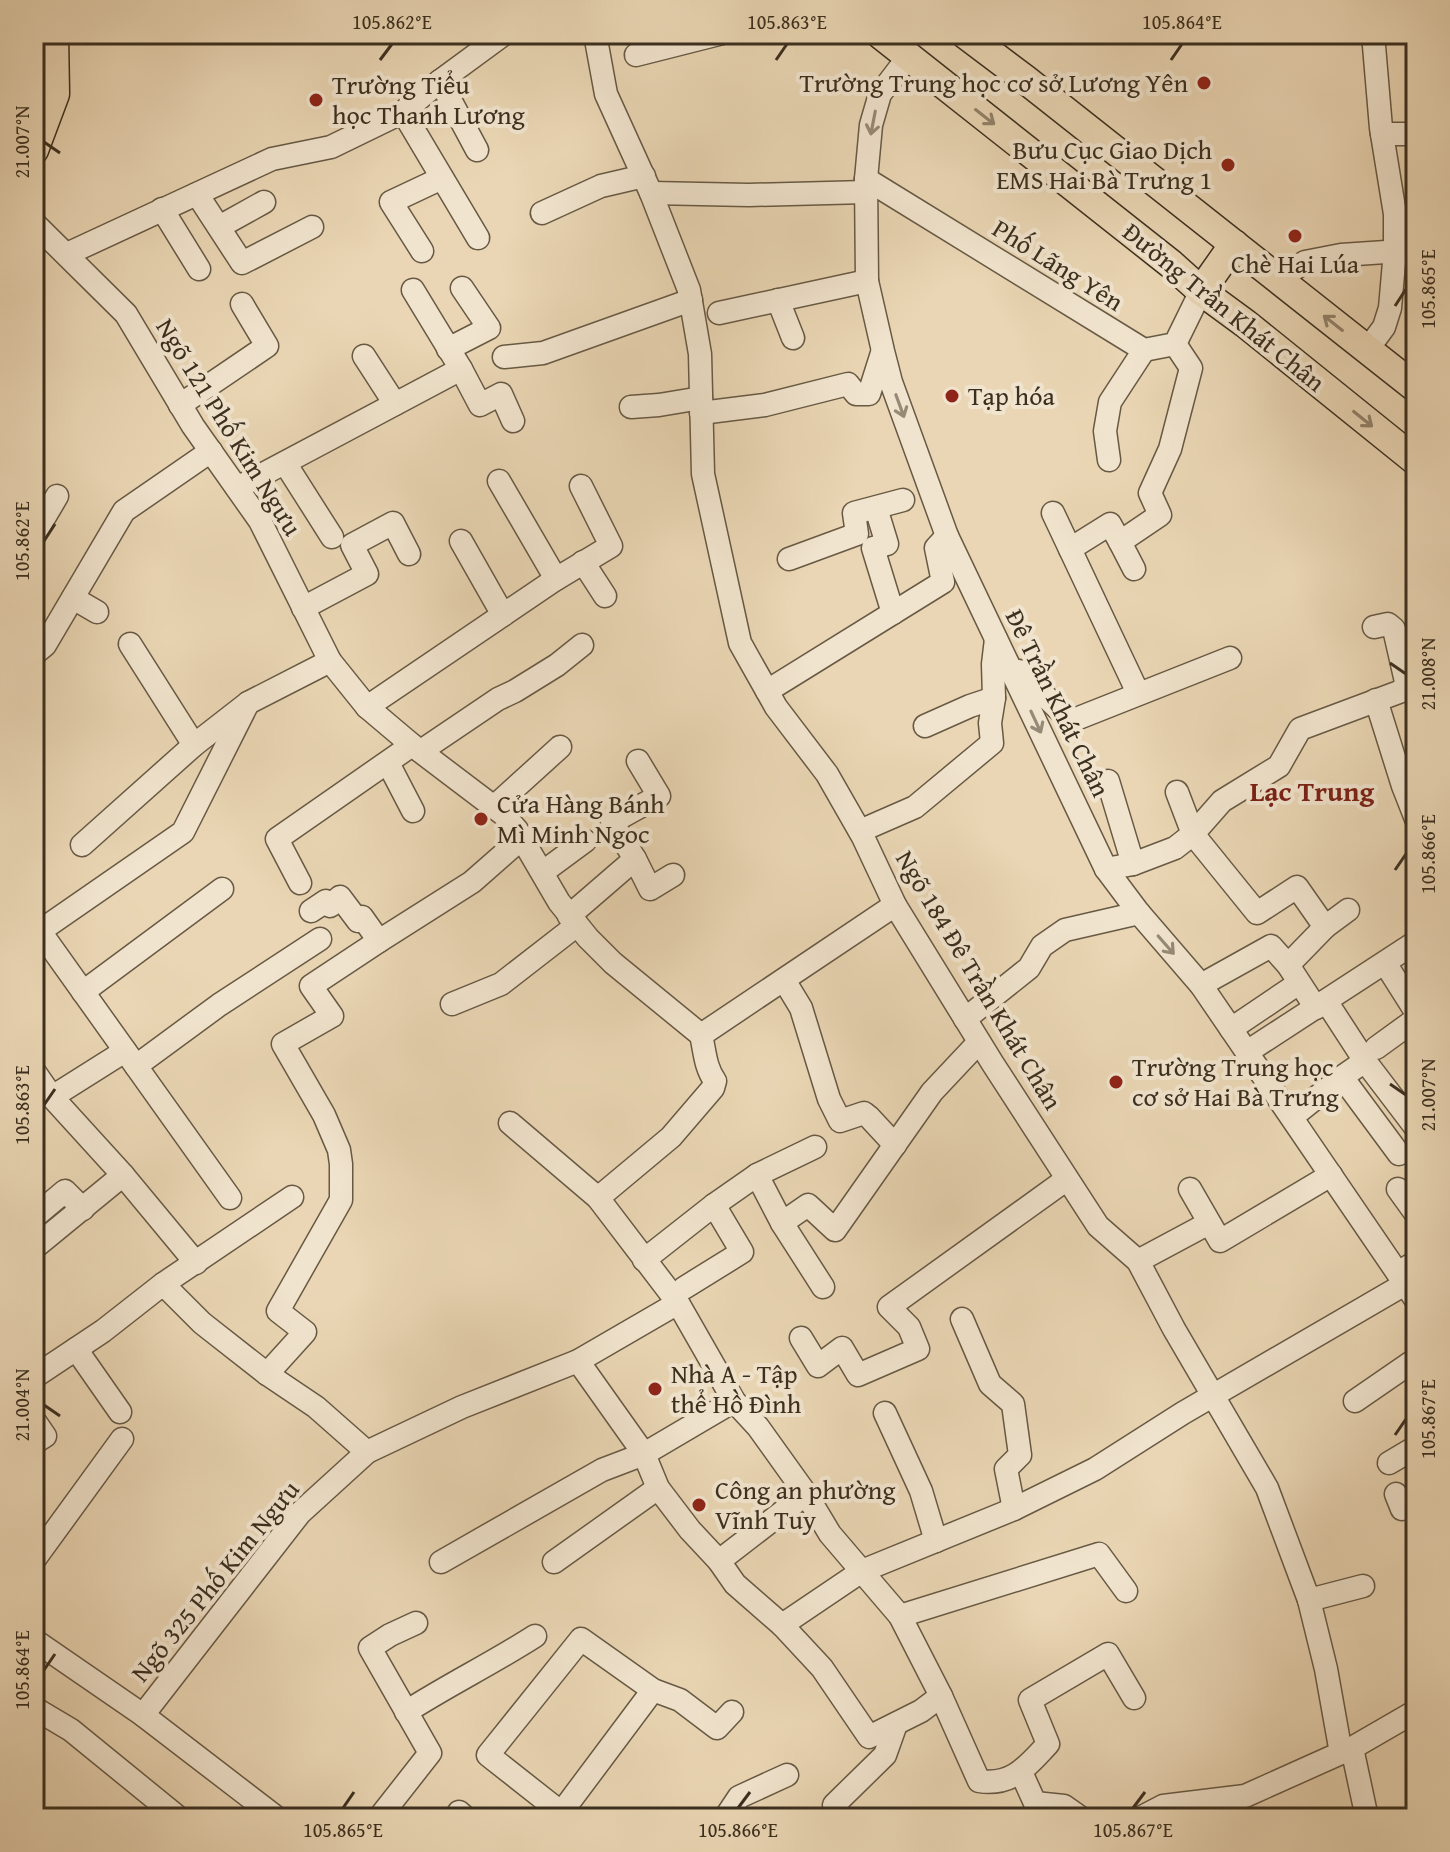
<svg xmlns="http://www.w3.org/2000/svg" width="1450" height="1852" font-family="'Gentium Book Plus',serif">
  <rect width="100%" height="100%" fill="#ead6b4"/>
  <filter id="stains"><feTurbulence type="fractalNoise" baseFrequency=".0025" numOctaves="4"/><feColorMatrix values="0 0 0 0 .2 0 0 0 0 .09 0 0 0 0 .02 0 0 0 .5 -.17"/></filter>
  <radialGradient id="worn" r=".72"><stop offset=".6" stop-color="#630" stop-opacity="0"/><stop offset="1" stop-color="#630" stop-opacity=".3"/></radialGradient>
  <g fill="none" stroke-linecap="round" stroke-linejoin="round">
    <g stroke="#675944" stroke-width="25">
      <g id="minor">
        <polyline points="595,34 606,94 651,193 689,290 700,354 703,474 740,643 776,707 827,774 863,837 895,905 993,1064 1098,1226 1138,1261 1174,1329 1267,1488 1309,1600 1326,1669 1341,1753"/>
        <polyline points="636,55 719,34"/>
        <polyline points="909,56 880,94 871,125 866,179 867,281 883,351 891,382 947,536 1106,869 1139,913 1201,985 1416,1300"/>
        <polyline points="440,81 477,150"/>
        <polyline points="403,112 478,238"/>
        <polyline points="1382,134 1416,134"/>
        <polyline points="866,179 1144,350 1175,344 1201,291"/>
        <polyline points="651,193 749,195 866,192"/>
        <polyline points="197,194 242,263 312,227"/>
        <polyline points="162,209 199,269"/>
        <polyline points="542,213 601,186 644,176"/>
        <path d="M34 223 126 314 193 426 260 521 330 661 367 707 412 745 503 814 517 830 559 902 588 938 613 963 701 1035C705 1052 705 1067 715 1081L713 1088 671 1137 598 1198"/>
        <polyline points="219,227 264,202"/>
        <polyline points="422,251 391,202 442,178"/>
        <polyline points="67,254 272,159 331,147 403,112 440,81 504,34"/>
        <polyline points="1277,280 1305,262 1341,255 1416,250"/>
        <polyline points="778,300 793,338"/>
        <polyline points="719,313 867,281"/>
        <polyline points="448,349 489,328 462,288"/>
        <polyline points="1367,350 1384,327 1390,308 1395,251 1395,214 1381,128 1373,34"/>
        <polyline points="364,356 395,404"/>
        <polyline points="504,357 543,353 691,300"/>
        <polyline points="461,369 480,405 501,394 513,421"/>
        <polyline points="180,405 267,346 242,304"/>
        <polyline points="631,407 659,405 701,398"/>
        <polyline points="701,413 765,405 848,384 856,394 869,394 882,353"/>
        <polyline points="1109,460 1105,431 1110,402 1144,350"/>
        <polyline points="285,463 332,537"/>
        <polyline points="499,481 556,579"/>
        <polyline points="237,488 461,369 413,290"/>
        <polyline points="876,508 887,544 873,548 893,613"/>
        <polyline points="1053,513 1138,693"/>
        <polyline points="34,535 57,496"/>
        <polyline points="461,541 503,615"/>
        <polyline points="1070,549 1110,524 1120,542"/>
        <polyline points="789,559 857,534 854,513 903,500"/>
        <polyline points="583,562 605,596"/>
        <polyline points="1134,569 1120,542 1160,515 1150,493 1170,449 1191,368 1175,344"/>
        <polyline points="73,598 97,612"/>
        <polyline points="303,608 367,574 352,545 393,523 409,554"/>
        <polyline points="1374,627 1388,624 1394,629 1407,686"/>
        <polyline points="130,644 194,745"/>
        <polyline points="34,654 45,645 124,511 211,451"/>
        <polyline points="1019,671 1071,721 1230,658"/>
        <polyline points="767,691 943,582 936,548 947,536"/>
        <polyline points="1376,700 1403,786 1416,819"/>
        <polyline points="367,707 556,579 611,546 581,486"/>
        <polyline points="925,726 970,706 994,698"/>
        <polyline points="421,751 498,699 515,691 557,665 582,645"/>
        <polyline points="388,763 413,811"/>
        <polyline points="1108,781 1133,864"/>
        <polyline points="1177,792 1193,834 1257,913 1297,887 1325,927 1288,965 1316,1008"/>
        <polyline points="495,806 560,747"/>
        <polyline points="860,831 915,807 992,743 990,723 994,698 993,664 996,639"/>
        <polyline points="82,845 194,745 248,703 330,661"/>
        <polyline points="635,859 612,822 659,796 638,761"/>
        <polyline points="1106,869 1133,864 1175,848 1193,834 1222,801 1279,766 1300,729 1399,692 1416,679"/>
        <polyline points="543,872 585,841"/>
        <polyline points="300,883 277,839 412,745"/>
        <polyline points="311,911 326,901 330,906 340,897 358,921 362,917 379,941"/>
        <polyline points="569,916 635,859 650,889 673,875"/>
        <polyline points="34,923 230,1198"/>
        <polyline points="1325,927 1348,910"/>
        <polyline points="40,931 183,832 248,703"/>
        <polyline points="1385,963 1416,1012"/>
        <polyline points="784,980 801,1008 829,1099 840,1121 864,1113 869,1117 895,1145"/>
        <polyline points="1201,985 1271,946 1288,965"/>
        <polyline points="83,992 222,889"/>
        <polyline points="1326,1001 1365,1061 1416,1128"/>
        <polyline points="452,1004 501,984 577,925"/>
        <polyline points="965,1019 1029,968 1042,946 1065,930 1139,913"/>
        <polyline points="1231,1029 1299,983"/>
        <polyline points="701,1035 895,905"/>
        <polyline points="1376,1048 1416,1019"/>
        <polyline points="1247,1052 1416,942"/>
        <polyline points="1365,1061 1342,1077 1399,1154"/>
        <polyline points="136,1066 219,1005 320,939"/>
        <polyline points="34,1071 52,1097 123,1175 196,1263"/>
        <polyline points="52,1097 125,1051"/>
        <polyline points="1292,1117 1342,1077"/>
        <path d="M510 1123 598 1198 678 1303 734 1401 758 1427 806 1494 830 1534 900 1616 941 1696 979 1781C1013 1786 1027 1766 1048 1744L1030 1700 1108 1654 1134 1698"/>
        <polyline points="757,1175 782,1223 823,1287"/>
        <polyline points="1190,1189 1220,1241 1331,1175"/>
        <polyline points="1398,1189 1416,1214"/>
        <polyline points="34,1217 65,1191 83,1209"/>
        <polyline points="782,1223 808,1205 835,1230 932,1092 979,1042"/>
        <polyline points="34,1248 123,1175"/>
        <polyline points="644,1260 714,1205 757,1175 815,1147"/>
        <polyline points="1138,1261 1209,1223"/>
        <polyline points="1398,1273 1416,1262"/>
        <polyline points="163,1284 202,1323 267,1374 316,1407 367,1452"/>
        <polyline points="684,1288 742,1252 714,1205"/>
        <polyline points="962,1319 990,1384 1013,1404 1020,1455 1006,1469 1014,1509"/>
        <polyline points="801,1338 818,1366 842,1348 858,1375 918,1349 909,1327 889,1307 1067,1179"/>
        <polyline points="76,1349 120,1412"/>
        <polyline points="578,1361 644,1454 658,1488 690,1530 719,1561 735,1584 782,1625 822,1668 869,1737 921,1711 941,1696"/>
        <polyline points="267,1374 305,1332 278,1311 341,1200 341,1164 339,1150 324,1115 283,1044 332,1016 311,986 379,941 472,882 522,838"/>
        <polyline points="34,1377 103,1331 163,1284 292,1197"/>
        <polyline points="1355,1401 1416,1359"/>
        <polyline points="885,1413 921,1491 936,1541"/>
        <polyline points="34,1420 45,1436 34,1443"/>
        <polyline points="1389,1463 1416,1447"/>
        <polyline points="1396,1494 1402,1509 1412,1505 1416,1511"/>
        <polyline points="34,1560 122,1439"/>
        <polyline points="719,1561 806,1494"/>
        <polyline points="441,1562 602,1470 644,1454 734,1401"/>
        <polyline points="554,1562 658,1488"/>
        <polyline points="1309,1600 1363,1586"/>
        <polyline points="900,1616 1099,1554 1126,1591"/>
        <polyline points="782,1625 862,1571 1014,1509 1095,1469 1183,1413 1405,1284"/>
        <polyline points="34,1640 143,1715 277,1818"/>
        <polyline points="34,1708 71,1730 179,1818"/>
        <path d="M406 1712C448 1685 493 1663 535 1636"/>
        <polyline points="143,1715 300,1513 367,1452 462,1407 578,1361 678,1303"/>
        <polyline points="1352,1748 1367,1818"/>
        <polyline points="1021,1772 1035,1803 1064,1806 1081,1818"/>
        <polyline points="561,1813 653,1690"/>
        <polyline points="379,1818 430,1753 370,1648 390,1635 416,1623"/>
        <polyline points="455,1818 459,1812 466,1818"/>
        <polyline points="568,1818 488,1755 581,1639 653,1690 680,1700 717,1728 732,1712"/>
        <polyline points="725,1818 739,1797 787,1775"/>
        <polyline points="842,1818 834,1805 885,1755 896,1724"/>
        <polyline points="1140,1818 1163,1806 1245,1796 1352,1748 1416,1711"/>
      </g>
    </g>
    <g stroke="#3b2f1f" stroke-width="31">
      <g id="major">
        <polyline points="880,34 1171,264 1201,291 1246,324 1416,461"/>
        <polyline points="965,34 1026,80 1416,388"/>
        <polyline points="34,150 55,94 54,34"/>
        <polyline points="1201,291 1234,244"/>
      </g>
    </g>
    <use href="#minor" stroke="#f1e4ce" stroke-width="22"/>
    <use href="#major" stroke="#ead6b4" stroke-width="28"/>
  </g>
  <defs><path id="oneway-shaft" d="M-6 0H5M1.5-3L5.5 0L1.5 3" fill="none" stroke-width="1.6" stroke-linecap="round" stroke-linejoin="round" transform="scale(2)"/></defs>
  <g stroke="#92826a">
    <use href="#oneway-shaft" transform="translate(985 117) rotate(38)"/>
    <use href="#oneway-shaft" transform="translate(1333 323) rotate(-142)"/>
    <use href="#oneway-shaft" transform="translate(1363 419) rotate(39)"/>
  </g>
  <g stroke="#968a76">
    <use href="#oneway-shaft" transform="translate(873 123) rotate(101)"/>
    <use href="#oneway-shaft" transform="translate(900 406) rotate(70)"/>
    <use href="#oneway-shaft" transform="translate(1036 722) rotate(65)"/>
    <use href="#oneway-shaft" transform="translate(1166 945) rotate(49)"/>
  </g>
  <path fill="none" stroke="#3b2f1f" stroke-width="3" d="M380 60 392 44M776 60 787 44M1171 60 1182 44M44 142 60 153M1395 306 1406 289M44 541 55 524M1390 663 1406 674M1395 870 1406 854M1390 1084 1406 1095M44 1105 55 1089M44 1405 60 1416M1395 1435 1406 1419M44 1670 55 1654M343 1808 354 1792M738 1808 750 1792M1133 1808 1145 1792"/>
  <g fill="#8f2418" stroke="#f1e4ce" stroke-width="3">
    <circle cx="1204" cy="83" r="8"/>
    <circle cx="316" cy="100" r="8"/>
    <circle cx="1228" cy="165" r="8"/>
    <circle cx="1295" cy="236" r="8"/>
    <circle cx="952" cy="396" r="8"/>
    <circle cx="481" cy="819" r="8"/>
    <circle cx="1116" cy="1082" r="8"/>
    <circle cx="655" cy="1389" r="8"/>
    <circle cx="699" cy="1505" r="8"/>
  </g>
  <g text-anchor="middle" stroke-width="8" stroke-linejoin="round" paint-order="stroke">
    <g font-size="26" fill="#3b2f1f" stroke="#f1e4ce" text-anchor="start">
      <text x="1188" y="92" text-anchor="end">Trường Trung học cơ sở Lương Yên</text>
      <text x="332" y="94">Trường Tiểu<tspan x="332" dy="30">học Thanh Lương</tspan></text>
      <text x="1212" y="159" text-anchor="end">Bưu Cục Giao Dịch<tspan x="1212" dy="30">EMS Hai Bà Trưng 1</tspan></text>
      <text x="1295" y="273" text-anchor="middle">Chè Hai Lúa</text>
      <text x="968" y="405">Tạp hóa</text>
      <text x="497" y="813">Cửa Hàng Bánh<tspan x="497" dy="30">Mì Minh Ngoc</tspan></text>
      <text x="1132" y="1076">Trường Trung học<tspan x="1132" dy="30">cơ sở Hai Bà Trưng</tspan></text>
      <text x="671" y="1383">Nhà A - Tập<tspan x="671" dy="30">thể Hồ Đình</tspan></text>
      <text x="715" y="1499">Công an phường<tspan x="715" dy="30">Vĩnh Tuy</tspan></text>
    </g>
    <g font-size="26" fill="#3b2f1f" stroke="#f1e4ce">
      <text transform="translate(1058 265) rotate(32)" y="9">Phố Lãng Yên</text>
      <text transform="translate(1224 307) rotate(39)" y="9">Đường Trần Khát Chân</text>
      <text transform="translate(229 427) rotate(58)" y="9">Ngõ 121 Phố Kim Ngưu</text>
      <text transform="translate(1058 703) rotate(64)" y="9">Đê Trần Khát Chân</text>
      <text transform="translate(979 980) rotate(59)" y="9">Ngõ 184 Đê Trần Khát Chân</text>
      <text transform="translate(215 1581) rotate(-51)" y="9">Ngõ 325 Phố Kim Ngưu</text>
    </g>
    <g font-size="28" font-weight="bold" fill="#7a1f14" stroke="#f1e4ce">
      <text x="1312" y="801">Lạc Trung</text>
    </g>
  </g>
  <rect width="1450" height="1852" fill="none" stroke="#ead6b4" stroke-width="88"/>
  <rect x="44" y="44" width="1362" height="1764" fill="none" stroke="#3b2f1f" stroke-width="3"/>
  <g font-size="20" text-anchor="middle" fill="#3b2f1f">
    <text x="392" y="29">105.862°E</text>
    <text x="787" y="29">105.863°E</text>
    <text x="1182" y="29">105.864°E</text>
    <text transform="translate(22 142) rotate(-90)" y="7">21.007°N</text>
    <text transform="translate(1428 289) rotate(-90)" y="7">105.865°E</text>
    <text transform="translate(22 541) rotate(-90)" y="7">105.862°E</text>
    <text transform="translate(1428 674) rotate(-90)" y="7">21.008°N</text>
    <text transform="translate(1428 854) rotate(-90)" y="7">105.866°E</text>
    <text transform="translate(1428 1095) rotate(-90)" y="7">21.007°N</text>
    <text transform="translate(22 1105) rotate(-90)" y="7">105.863°E</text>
    <text transform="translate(22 1405) rotate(-90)" y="7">21.004°N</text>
    <text transform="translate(1428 1419) rotate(-90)" y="7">105.867°E</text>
    <text transform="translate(22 1670) rotate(-90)" y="7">105.864°E</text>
    <text x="343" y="1837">105.865°E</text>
    <text x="738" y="1837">105.866°E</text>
    <text x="1133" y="1837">105.867°E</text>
  </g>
  <rect width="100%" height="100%" filter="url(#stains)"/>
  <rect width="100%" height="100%" fill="url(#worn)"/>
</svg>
